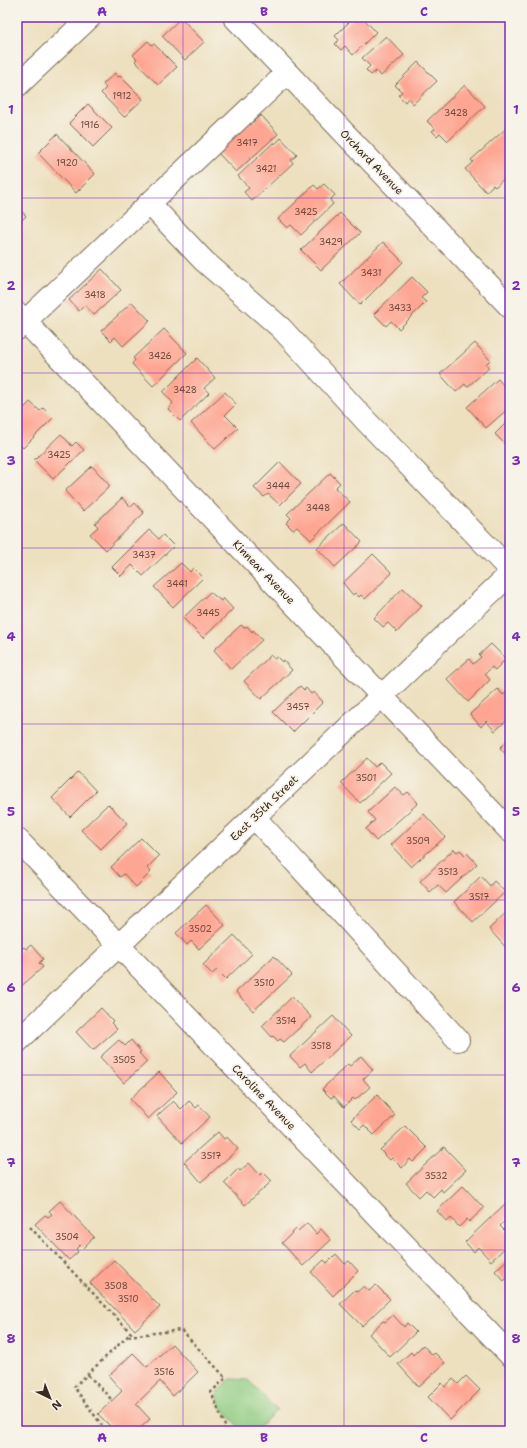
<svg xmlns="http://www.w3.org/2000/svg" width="527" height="1448" font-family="'Shantell Sans',sans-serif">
  <rect width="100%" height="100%" fill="#f7f3e8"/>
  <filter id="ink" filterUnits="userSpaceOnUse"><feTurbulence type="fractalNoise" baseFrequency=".025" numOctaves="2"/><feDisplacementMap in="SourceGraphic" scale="8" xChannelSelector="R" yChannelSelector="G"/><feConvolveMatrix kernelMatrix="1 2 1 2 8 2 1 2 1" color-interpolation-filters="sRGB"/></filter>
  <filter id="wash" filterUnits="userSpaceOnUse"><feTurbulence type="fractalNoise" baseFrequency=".012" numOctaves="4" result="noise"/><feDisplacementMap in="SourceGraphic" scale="16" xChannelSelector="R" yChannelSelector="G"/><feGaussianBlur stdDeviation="0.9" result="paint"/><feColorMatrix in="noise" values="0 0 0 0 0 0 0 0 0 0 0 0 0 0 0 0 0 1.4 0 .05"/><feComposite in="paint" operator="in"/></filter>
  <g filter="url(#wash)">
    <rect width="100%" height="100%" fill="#ede0bf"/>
    <polygon fill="#8fcc82" stroke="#657b50" points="230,1379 248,1380 277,1410 255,1431 242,1431 219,1405 217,1392"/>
    <g id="blocks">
      <g fill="#fea693">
        <polygon points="354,17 362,17 376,32 353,55 345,46 341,50 335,44 339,40 335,36"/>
        <polygon points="181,18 204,42 185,60 162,36"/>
        <polygon points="386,36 404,55 381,76 376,71 371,75 366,70 370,66 362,58"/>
        <polygon points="148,41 152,45 154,44 177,67 158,85 135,61 137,59 133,55"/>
        <polygon points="418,62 437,81 413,104 408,98 405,102 398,95 402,92 395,85"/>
        <polygon points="115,73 118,77 120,76 143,99 124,117 101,93 106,88 103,84"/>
        <polygon points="465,85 485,106 448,141 440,133 437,136 432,131 435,129 427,121"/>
        <polygon points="88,104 112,128 93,147 69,123"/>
        <polygon points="261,115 278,134 236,172 217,152 252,120 253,122"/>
        <polygon points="510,125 510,173 495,187 493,185 486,192 465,169 473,162 471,160"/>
        <polygon points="57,134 95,174 76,193 38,153"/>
        <polygon points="281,138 297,155 291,160 293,163 252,201 244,192 249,188 238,176 274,142 275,144"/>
        <polygon points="324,184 335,195 330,200 333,204 301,235 291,225 287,228 278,219 314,185 318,189"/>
        <polygon points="17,206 26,216 17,225"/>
        <polygon points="340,213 360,233 321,270 301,250"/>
        <polygon points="383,242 403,262 360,305 340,284"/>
        <polygon points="102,269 121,290 94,315 85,305 79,311 69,300"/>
        <polygon points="412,277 427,292 421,298 426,302 399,329 391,321 386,326 374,314"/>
        <polygon points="132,302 150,321 123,346 115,337 111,341 101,331"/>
        <polygon points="164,329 187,353 153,386 132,364 135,360 133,358"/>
        <polygon points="475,343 490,360 486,364 489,368 467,387 465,384 456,392 440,374"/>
        <polygon points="197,358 215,378 204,388 209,393 180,421 168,409 173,403 163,392"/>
        <polygon points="498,379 510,393 510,396 508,398 510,400 510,407 486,428 467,407"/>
        <polygon points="225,392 236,404 225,415 238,428 215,449 191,423"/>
        <polygon points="30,402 40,411 43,408 53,418 23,448 17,442 17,415"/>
        <polygon points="510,419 510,449 495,434"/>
        <polygon points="61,434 72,446 76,442 84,450 53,479 34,460"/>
        <polygon points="280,462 301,484 280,505 268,494 264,497 254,488"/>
        <polygon points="92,466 110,486 83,511 65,491"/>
        <polygon points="330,473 340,483 335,488 350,502 311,540 297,527 293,530 286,523 291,518 287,514"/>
        <polygon points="122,498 131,507 135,503 144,513 106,550 90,534 98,527 95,523"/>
        <polygon points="344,523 362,542 335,567 317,548"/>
        <polygon points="149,530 159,539 163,535 174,546 143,576 132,565 121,576 112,567"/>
        <polygon points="373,554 392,573 365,599 361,595 359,597 355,593 353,595 343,583"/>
        <polygon points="181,563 190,572 193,568 203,578 173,607 154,587"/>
        <polygon points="403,588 422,606 397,632 388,623 383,627 374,618"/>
        <polygon points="210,592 221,601 223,598 233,609 203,638 183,618"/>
        <polygon points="241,625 244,628 247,626 252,632 253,630 262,640 231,669 214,650"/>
        <polygon points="491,644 506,659 495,670 492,667 485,674 490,680 468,702 447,679 469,659 473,664 481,657 479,655"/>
        <polygon points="271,655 274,659 277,657 282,662 283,660 292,670 261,699 244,681"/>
        <polygon points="300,686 304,690 306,688 311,694 314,692 323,702 293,732 273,712"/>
        <polygon points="498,689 503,695 508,691 510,694 509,701 510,717 495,731 486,721 481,727 470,714"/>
        <polygon points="510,738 510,759 500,748"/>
        <polygon points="367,758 375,767 380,762 391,773 360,803 341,783"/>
        <polygon points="78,772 96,791 70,817 52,798"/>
        <polygon points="395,787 404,795 408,792 418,803 376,841 366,829 375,820 368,812"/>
        <polygon points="108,804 127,823 101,849 81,830"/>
        <polygon points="424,814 445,837 411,867 391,845"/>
        <polygon points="141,838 159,856 147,868 151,872 136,887 124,874 120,877 111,867"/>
        <polygon points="454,849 457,852 460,850 465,855 467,853 477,864 446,893 438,885 430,892 420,881"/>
        <polygon points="481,876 490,886 494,881 505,892 473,922 454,902"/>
        <polygon points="206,905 225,925 199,949 191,941 187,945 176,933"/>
        <polygon points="510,909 510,952 489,929"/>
        <polygon points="234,935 252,954 226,979 217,970 212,974 203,965"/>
        <polygon points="31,945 43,959 39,963 43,967 17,990 17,953 24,947 26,949"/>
        <polygon points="274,956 292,975 253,1011 236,992"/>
        <polygon points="292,997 311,1017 284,1042 280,1039 278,1041 273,1036 272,1037 262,1026"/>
        <polygon points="101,1008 113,1021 111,1023 117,1029 93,1050 76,1032"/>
        <polygon points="333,1016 351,1036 312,1072 305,1063 300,1067 290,1056"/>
        <polygon points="119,1040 125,1046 131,1040 141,1052 139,1053 147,1062 124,1083 100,1057"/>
        <polygon points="361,1056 373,1070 363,1079 370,1087 355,1100 353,1098 344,1107 334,1096 331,1098 322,1089 348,1064 350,1066"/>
        <polygon points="159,1072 177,1092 148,1119 130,1099"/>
        <polygon points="377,1095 395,1115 374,1135 364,1125 360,1129 351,1120"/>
        <polygon points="173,1101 181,1109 189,1101 196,1108 199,1105 210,1117 182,1143 157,1116"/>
        <polygon points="405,1126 427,1148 413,1162 410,1159 402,1168 392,1158 390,1160 380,1150"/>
        <polygon points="218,1132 224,1139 227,1137 238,1149 201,1182 184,1162"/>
        <polygon points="444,1147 466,1170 443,1192 441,1189 433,1197 426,1190 419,1197 406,1183"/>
        <polygon points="249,1163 260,1175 263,1172 272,1181 245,1205 224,1183 238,1169 240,1171"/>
        <polygon points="463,1186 484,1208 469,1222 467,1219 459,1227 451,1218 447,1222 437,1211"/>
        <polygon points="60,1201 94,1237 83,1248 80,1245 76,1249 78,1252 69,1260 35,1224 45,1215 48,1217 52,1214 49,1211"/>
        <polygon points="506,1203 510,1207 510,1216 500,1226 510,1236 510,1243 491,1261 478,1247 474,1252 465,1242"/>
        <polygon points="307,1223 316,1234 321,1229 331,1240 303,1266 282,1243 296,1229 298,1231"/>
        <polygon points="336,1254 345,1264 349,1261 358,1271 333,1296 311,1272 324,1260 327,1263"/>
        <polygon points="510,1257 510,1280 508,1277 504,1281 495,1271"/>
        <polygon points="114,1260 160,1307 135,1330 90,1283"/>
        <polygon points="376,1285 390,1299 362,1326 340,1304 355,1290 357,1292 364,1286 369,1291"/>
        <polygon points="393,1315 404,1327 407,1323 416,1332 390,1357 369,1334 383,1321 385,1322"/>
        <polygon points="172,1344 198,1372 173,1396 160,1381 136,1404 150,1419 137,1431 115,1431 98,1414 122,1391 109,1376 133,1353 147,1367"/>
        <polygon points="423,1345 432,1355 435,1353 445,1363 419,1387 398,1364 411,1352 413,1355"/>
        <polygon points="466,1376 480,1390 450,1420 428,1397 442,1383 445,1387 453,1379 458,1384"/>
      </g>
    </g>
  </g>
  <g filter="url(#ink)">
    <use href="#blocks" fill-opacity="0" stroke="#796a56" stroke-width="1"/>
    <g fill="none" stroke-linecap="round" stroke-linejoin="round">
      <g stroke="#796a56" stroke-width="24">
        <g id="minor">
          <polyline points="234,17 510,307"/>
          <polyline points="149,203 204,261 281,328 366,421 510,570"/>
          <polyline points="17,313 510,831"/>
          <polyline points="17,329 287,73"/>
          <polyline points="254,817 458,1040"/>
          <polyline points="17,839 510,1355"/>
          <polyline points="17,1042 510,574"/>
        </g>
      </g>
      <g stroke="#796a56" stroke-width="24">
        <polyline id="major" points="17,86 90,17"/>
      </g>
      <g stroke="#796a56" stroke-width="2.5" stroke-dasharray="3 3" stroke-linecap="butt">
        <polyline points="30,1227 131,1333 74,1387 106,1431"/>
        <polyline points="128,1336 181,1330 226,1378 211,1392 227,1431"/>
        <polyline points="88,1375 112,1400"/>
      </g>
      <use href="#minor" stroke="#fff" stroke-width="22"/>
      <use href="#major" stroke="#fff" stroke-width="22"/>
    </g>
  </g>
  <path fill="none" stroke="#7b2cbf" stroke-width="1" stroke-opacity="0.55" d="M183 17V1431M344 17V1431M17 198H510M17 373H510M17 548H510M17 724H510M17 900H510M17 1075H510M17 1250H510"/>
  <g text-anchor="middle" stroke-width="3.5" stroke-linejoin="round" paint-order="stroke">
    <g font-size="9" fill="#6c493b">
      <text x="122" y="99">1912</text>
      <text x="456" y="116">3428</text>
      <text x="90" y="128">1916</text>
      <text x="247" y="146">3417</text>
      <text x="67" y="166">1920</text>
      <text x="266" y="172">3421</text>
      <text x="306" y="215">3425</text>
      <text x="331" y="245">3429</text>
      <text x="371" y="276">3431</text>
      <text x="95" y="298">3418</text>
      <text x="400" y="311">3433</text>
      <text x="160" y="359">3426</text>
      <text x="185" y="393">3428</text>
      <text x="59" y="458">3425</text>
      <text x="278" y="489">3444</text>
      <text x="318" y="511">3448</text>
      <text x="144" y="558">3437</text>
      <text x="177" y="587">3441</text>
      <text x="208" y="616">3445</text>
      <text x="298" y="710">3457</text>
      <text x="366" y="781">3501</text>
      <text x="418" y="844">3509</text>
      <text x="448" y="875">3513</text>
      <text x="479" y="900">3517</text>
      <text x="200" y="932">3502</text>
      <text x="264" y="986">3510</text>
      <text x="286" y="1024">3514</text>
      <text x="321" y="1049">3518</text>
      <text x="124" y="1063">3505</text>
      <text x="211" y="1159">3517</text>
      <text x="436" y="1179">3532</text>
      <text x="67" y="1240">3504</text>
      <text x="116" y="1289">3508</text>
      <text x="128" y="1302">3510</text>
      <text x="164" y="1375">3516</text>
    </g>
    <g font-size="11" fill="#3b2a1e" stroke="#f7f3e8">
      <text transform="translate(372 162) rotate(46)" y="4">Orchard Avenue</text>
      <text transform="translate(264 572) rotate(46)" y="4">Kinnear Avenue</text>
      <text transform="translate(264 808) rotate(-44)" y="4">East 35th Street</text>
      <text transform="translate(264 1097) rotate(46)" y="4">Caroline Avenue</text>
    </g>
  </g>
  <rect width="527" height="1448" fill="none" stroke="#f7f3e8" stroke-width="44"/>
  <g transform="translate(50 1398) rotate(137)" stroke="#f7f3e8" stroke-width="3" paint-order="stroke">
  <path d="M0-3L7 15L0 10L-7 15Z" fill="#3b2a1e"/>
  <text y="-6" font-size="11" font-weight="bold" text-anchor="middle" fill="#3b2a1e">N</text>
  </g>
  <rect x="22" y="22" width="483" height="1404" fill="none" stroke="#7b2cbf" stroke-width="1.5"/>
  <g font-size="13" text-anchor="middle" font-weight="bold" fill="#7b2cbf">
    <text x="102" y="16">A</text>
    <text x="264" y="16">B</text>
    <text x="424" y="16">C</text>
    <text x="11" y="114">1</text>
    <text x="516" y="114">1</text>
    <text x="11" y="290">2</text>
    <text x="516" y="290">2</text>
    <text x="11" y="465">3</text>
    <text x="516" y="465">3</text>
    <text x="11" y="641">4</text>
    <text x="516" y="641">4</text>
    <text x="11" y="816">5</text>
    <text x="516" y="816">5</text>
    <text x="11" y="992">6</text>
    <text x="516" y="992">6</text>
    <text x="11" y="1167">7</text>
    <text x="516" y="1167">7</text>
    <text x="11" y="1343">8</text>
    <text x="516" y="1343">8</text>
    <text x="102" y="1442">A</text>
    <text x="264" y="1442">B</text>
    <text x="424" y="1442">C</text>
  </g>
</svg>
